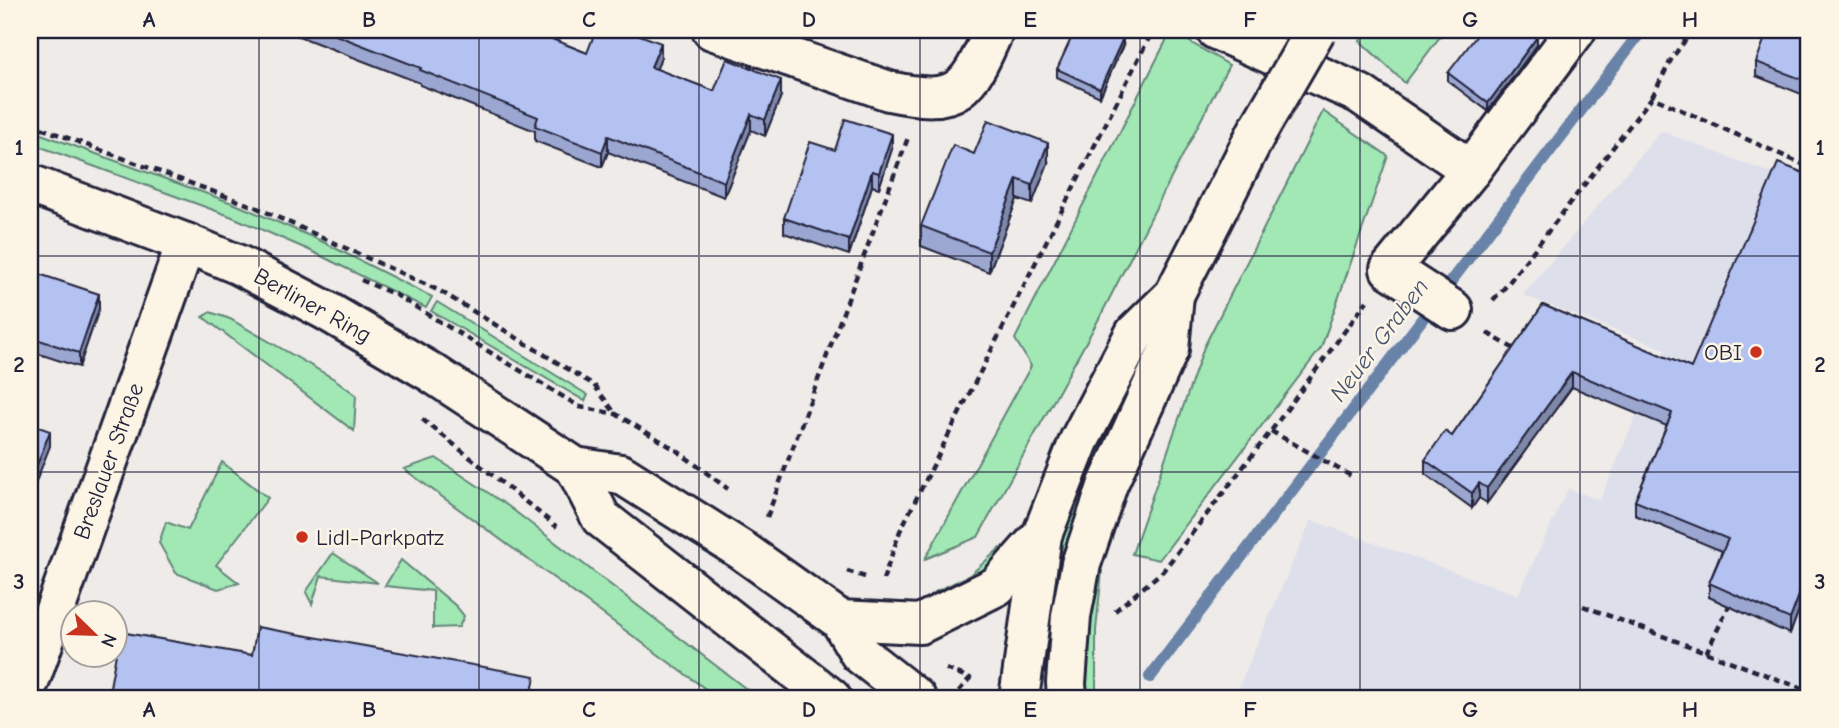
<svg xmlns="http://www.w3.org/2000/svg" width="1839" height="728" font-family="'Comic Neue',sans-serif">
  <rect width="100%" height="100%" fill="#eeebe8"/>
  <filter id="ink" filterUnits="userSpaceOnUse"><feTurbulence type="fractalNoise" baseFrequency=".0143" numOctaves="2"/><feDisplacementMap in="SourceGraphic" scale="14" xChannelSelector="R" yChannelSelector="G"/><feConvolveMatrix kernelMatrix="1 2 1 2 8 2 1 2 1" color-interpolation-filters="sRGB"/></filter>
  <g filter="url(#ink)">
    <polygon fill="#dddfeb" points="1661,131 1809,188 1809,698 1234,698 1311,520 1518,595 1568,489 1600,500 1665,349 1523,295"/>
    <g fill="#a1e8b5" stroke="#628578" stroke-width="2">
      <polygon points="1367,30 1445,30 1405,83 1360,41"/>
      <polygon points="1171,31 1229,65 1101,315 978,537 925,559 1031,366 1015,339"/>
      <polygon points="1323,111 1388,156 1321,348 1159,560 1132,554 1204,347"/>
      <polygon points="30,130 235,204 317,239 432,297 426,308 309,250 230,216 30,143"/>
      <polygon points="437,302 588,395 585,401 431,311"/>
      <polygon points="210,312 230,319 336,380 356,395 354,431 203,317"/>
      <polygon points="1148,349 1054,670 1038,670 1056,551 1099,442"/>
      <polygon points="436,458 508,506 758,698 718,698 404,469"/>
      <polygon points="222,462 268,498 216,565 239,583 218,589 176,573 159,543 166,522 188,530"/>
      <polygon points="1000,548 1005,552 988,572 939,602 935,592 970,575"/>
      <polygon points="333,553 378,583 321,576 312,604 306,592"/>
      <polygon points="401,560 456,606 464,616 459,627 433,628 433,591 385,586"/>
      <polygon points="1095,568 1102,571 1096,630 1096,698 1085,698 1086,623"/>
    </g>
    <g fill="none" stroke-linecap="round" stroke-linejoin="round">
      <polyline stroke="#6983a8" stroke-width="12" points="1150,677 1642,30"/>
      <g stroke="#22223b" stroke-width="44">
        <g id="minor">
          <path d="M712 30 889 91C960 106 967 91 994 30"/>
          <polyline points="1216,30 1360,94 1471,170 1576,30"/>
          <polyline points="30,184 186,243 239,265 325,310 432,373 575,467 621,474 743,551 840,620 860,654 916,698"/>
          <polyline points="1453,310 1390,269 1471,170"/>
          <polyline points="575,467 601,518 831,698"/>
          <polyline points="30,680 186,243"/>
        </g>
      </g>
      <g stroke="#22223b" stroke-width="44">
        <g id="major">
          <polyline points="840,620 920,624 997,586 1042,535"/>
          <polyline points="1019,698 1042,535 1079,441 1135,333 1174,295 1257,132"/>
          <polyline points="1067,698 1066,683 1071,616 1081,564 1108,484 1169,349 1174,295"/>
        </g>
      </g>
      <g stroke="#22223b" stroke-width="4.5" stroke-dasharray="7 5" stroke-linecap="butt">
        <polyline points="1652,97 1672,58 1693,30"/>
        <polyline points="30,124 255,207 440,291 594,385 615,413"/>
        <polyline points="361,280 396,295 580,407 616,414 676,450 728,489"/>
        <polyline points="1493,300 1507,285 1652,97 1809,167"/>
        <polyline points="1487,333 1516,350"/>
        <polyline points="422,419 557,527"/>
        <polyline points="1271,431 1353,477"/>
        <polyline points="767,517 909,135"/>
        <polyline points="847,571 865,577"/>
        <polyline points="883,580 900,531 1153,30"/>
        <polyline points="1583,606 1809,691"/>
        <polyline points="1115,611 1163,571 1271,431 1367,301"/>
        <polyline points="1706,653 1729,606"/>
        <polyline points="946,669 970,678 958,692"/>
      </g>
      <use href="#minor" stroke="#fcf5e5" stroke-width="38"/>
      <use href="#major" stroke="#fcf5e5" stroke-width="38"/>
      <g stroke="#22223b" stroke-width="44" stroke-linecap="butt">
        <polyline id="major-bridge" points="1257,132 1316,30"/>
      </g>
      <use href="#major-bridge" stroke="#fcf5e5" stroke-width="38"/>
    </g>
    <g fill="#9ba7d0" stroke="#22223b" stroke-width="2">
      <polygon points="283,30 531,30 587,53 661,58 656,69 714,91 781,96 765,136 751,130 724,197 608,152 602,167 535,141 535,131 420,85 420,83"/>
      <polygon points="1809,30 1809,97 1756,76 1756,62"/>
      <polygon points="1123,45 1100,97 1057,77 1057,69"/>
      <polygon points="1537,45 1488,111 1448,81 1448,73"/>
      <polygon points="892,149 879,188 872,186 849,255 784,233 784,218 835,150"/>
      <polygon points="1048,163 1032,204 1017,199 989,272 921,246 921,226"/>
      <polygon points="1809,175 1809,583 1790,634 1709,597 1709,583 1722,551 1635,515 1635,501 1667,426 1572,387 1487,503 1479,498 1472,508 1425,474 1425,460 1452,436 1543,305 1691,368"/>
      <polygon points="30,271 99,309 79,367 30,351"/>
    </g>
    <g fill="#7e88a9" stroke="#22223b" stroke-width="2">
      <polygon points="1537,37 1537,45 1488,111 1488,103"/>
      <polygon points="1123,38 1123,45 1100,97 1100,89"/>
      <polygon points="661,43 661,58 651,83 651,67"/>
      <polygon points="781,80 781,96 765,136 765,120"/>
      <polygon points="751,114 751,130 724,197 724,182"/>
      <polygon points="892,134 892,149 879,188 879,173"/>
      <polygon points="608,136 608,152 602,167 602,152"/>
      <polygon points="1048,143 1048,163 1032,204 1032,185"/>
      <polygon points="872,171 872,186 849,255 849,240"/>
      <polygon points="1017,179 1017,199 989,272 989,252"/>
      <polygon points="99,294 99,309 79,367 79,353"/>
      <polygon points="1572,372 1572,387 1487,503 1487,488"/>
      <polygon points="50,431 50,446 30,497 30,483"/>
      <polygon points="1479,483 1479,498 1472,508 1472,493"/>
      <polygon points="32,503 32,518 30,526 30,512"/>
      <polygon points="1809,569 1809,583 1790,634 1790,619"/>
    </g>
    <g fill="#b4c2f2" stroke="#22223b" stroke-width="2">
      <polygon points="323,30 529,30 587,53 596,30 627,30 661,43 651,67 714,91 727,59 781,80 765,120 751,114 724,182 608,136 602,152 535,126 538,117 420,70 421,68"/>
      <polygon points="1075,30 1106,30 1123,38 1100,89 1057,69"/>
      <polygon points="1481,30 1527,30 1537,37 1488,103 1448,73"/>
      <polygon points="1768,30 1809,30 1809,82 1756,62"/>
      <polygon points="845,119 892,134 879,173 872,171 849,240 784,218 810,142 835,150"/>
      <polygon points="988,120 1048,143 1032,185 1017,179 989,252 921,226 953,145 974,154"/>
      <polygon points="1778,163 1809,175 1809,569 1790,619 1709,583 1728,539 1635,501 1672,413 1572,372 1487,488 1479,483 1472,493 1425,460 1445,431 1452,436 1543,305 1691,368"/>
      <polygon points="30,271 99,294 79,353 30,337"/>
      <polygon points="30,424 50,431 30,483"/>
      <polygon points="257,627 535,676 531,698 108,698 120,632 252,655"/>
    </g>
  </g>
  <path fill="none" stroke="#22223b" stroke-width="2" stroke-opacity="0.55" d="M259 30V698M479 30V698M699 30V698M920 30V698M1140 30V698M1360 30V698M1580 30V698M30 256H1809M30 472H1809"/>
  <g fill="#c8321e" stroke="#fcf5e5" stroke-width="2.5">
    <circle cx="1756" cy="352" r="7"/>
    <circle cx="302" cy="537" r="7"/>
  </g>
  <g text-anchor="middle" stroke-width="5" stroke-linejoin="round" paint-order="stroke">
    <g font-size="23" fill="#22223b" stroke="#fcf5e5">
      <text transform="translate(313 305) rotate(29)" y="8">Berliner Ring</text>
      <text transform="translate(108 461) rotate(-70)" y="8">Breslauer Straße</text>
    </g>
    <g font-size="23" fill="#22223b" stroke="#fcf5e5" text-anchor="end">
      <text x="1742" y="360">OBI</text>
      <text x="316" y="545" text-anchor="start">Lidl-Parkpatz</text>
    </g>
    <g font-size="24" font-style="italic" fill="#455372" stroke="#fcf5e5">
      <text transform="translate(1379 340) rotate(-53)" y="8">Neuer Graben</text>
    </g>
  </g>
  <rect width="1839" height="728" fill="none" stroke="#fcf5e5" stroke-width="77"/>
  <g transform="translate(94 634) rotate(113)"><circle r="33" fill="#fcf5e5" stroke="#a5a1a1" stroke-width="2"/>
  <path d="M0-5L12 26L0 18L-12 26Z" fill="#c8321e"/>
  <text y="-10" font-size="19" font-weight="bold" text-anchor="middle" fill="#22223b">N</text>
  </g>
  <rect x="38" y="38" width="1762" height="652" fill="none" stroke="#22223b" stroke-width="2.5"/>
  <g font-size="23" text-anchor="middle" font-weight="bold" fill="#22223b">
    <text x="149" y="27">A</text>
    <text x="369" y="27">B</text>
    <text x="589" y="27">C</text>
    <text x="809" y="27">D</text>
    <text x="1030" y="27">E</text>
    <text x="1250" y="27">F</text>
    <text x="1470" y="27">G</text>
    <text x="1690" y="27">H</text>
    <text x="19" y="155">1</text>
    <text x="1820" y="155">1</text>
    <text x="19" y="372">2</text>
    <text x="1820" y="372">2</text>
    <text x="19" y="589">3</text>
    <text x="1820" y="589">3</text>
    <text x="149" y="717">A</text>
    <text x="369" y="717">B</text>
    <text x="589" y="717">C</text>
    <text x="809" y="717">D</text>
    <text x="1030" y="717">E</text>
    <text x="1250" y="717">F</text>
    <text x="1470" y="717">G</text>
    <text x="1690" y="717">H</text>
  </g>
</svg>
